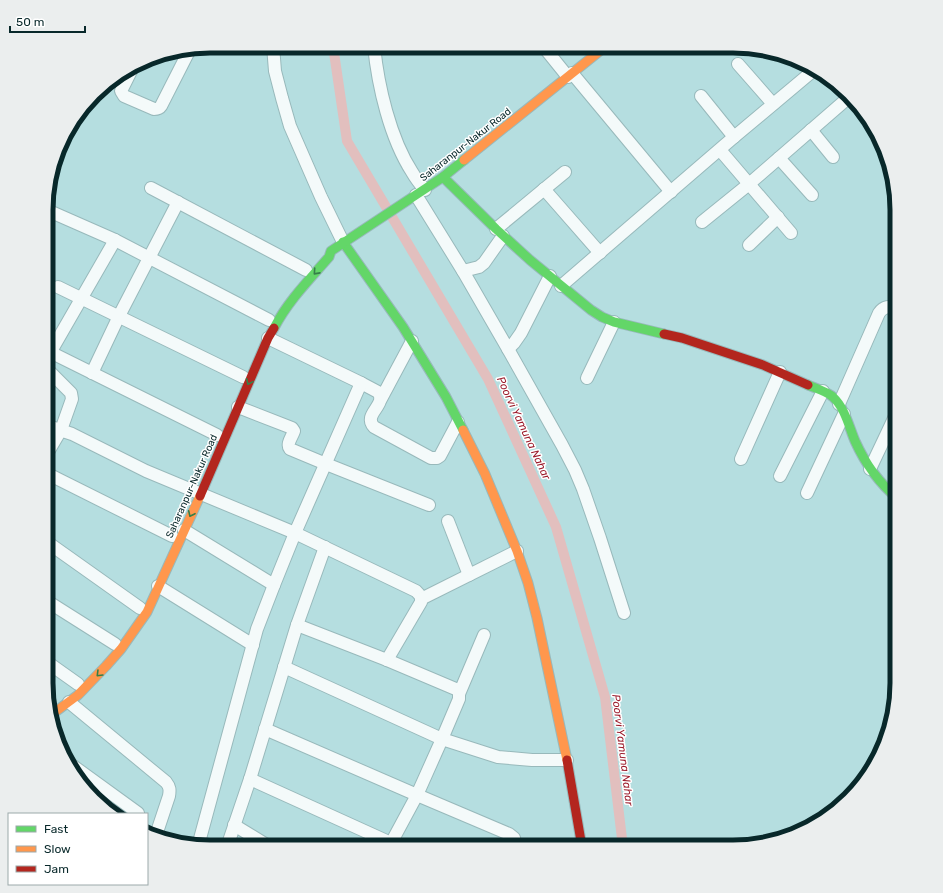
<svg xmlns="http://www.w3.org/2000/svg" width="943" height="893" font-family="Rubik,sans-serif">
  <rect width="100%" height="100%" fill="#b5dee0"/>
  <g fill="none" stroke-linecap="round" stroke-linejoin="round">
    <polyline stroke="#e2bfbe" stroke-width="10" points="333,46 347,141 488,379 556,527 605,697 623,847"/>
    <g stroke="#98b9bb" stroke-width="14">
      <g id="street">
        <polyline points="273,46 275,71 282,98 290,126 321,197 343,242"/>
        <path d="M374 46C378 86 390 138 412 172 416 179 420 184 425 190"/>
        <polyline points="543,46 568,77"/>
        <polyline points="738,64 773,104"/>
        <path d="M132 69 121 91 124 96 154 109C157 109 159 109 161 106L190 49"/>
        <polyline points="572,73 671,192"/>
        <polyline points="701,96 734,137"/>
        <polyline points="811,130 833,157"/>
        <polyline points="720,150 791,233"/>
        <polyline points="779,158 812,195"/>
        <polyline points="151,188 306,270"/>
        <polyline points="544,189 600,253"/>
        <polyline points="416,195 463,271 508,349 562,445 575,470 583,489 600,538 624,613"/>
        <polyline points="49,211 115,240 269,320"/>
        <polyline points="702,222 749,184 848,98"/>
        <polyline points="496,229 565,172"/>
        <path d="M115 240 54 346C52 350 52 352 56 355L217 435"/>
        <polyline points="749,245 778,217"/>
        <polyline points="463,271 479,267 484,263 503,236"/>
        <polyline points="561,286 734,137 814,70"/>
        <polyline points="58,287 243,377"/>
        <polyline points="508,349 514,343 521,333 550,276"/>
        <polyline points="92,373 119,316 178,202"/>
        <polyline points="587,378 614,322"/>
        <path d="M361 383 378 392C388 405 362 414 374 427L431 458H437L440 456 458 422"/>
        <polyline points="381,399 412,341"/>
        <path d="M839 404 879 313C884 306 889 306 897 309"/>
        <path d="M238 407 292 428 294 431C292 437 286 444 290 449L326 464 429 505"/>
        <path d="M48 426 72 434 146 471 295 533 416 591C420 595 422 597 421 602L387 660"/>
        <polyline points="48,452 61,430 72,399 71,393 48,370"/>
        <polyline points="741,459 780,372"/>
        <polyline points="870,469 897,412"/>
        <polyline points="48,474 172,536"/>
        <polyline points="780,476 823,391"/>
        <polyline points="807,493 844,414"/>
        <polyline points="448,521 469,575"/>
        <polyline points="184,530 274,585"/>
        <polyline points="47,542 140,608"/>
        <polyline points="158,586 253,645"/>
        <polyline points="421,599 517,551"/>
        <polyline points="47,601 115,644"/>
        <polyline points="297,625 387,660 458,690 459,694 459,699 442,739 417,795 389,847"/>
        <polyline points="47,662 78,684"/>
        <polyline points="284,667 442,739 498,757 532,760 567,760"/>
        <polyline points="459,694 484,635"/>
        <path d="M69 702 166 782C170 787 170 790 169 796L156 835"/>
        <polyline points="265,729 417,795 509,834 514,838 516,847"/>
        <polyline points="69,763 138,813"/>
        <polyline points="250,779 391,843"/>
        <polyline points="234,825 270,847"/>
        <polyline points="198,846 257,629 274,585 295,533 361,383 268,338"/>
        <polyline points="227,847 250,779 297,625 325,547"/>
      </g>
    </g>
    <g stroke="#98b9bb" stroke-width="11">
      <g id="fast">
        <polyline points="443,177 496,229 530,260 591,310 602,317 614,322 664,334"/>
        <polyline points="343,242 403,327 446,397 463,430"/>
        <path d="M274 328C288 301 309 280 329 257L331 251 443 177 464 160"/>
        <path d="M808 385C815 388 828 392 833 397 845 408 849 427 855 441 865 463 878 482 897 498"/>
      </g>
    </g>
    <g stroke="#98b9bb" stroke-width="11">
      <g id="slow">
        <polyline points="464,160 606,46"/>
        <polyline points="463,430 485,474 517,551 528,583 537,618 567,760"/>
        <polyline points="51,715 78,695 106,666 121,649 147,612 200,496"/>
      </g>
    </g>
    <g stroke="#98b9bb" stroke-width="11">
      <g id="jam">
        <polyline points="664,334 682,338 763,365 808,385"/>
        <polyline points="200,496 268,338 274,328"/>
        <polyline points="567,760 582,847"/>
      </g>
    </g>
    <use href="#street" stroke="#f4fafa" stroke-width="12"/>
    <use href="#fast" stroke="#63d668" stroke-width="9"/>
    <use href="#slow" stroke="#ff974d" stroke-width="9"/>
    <use href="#jam" stroke="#b3261e" stroke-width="9"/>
  </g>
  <defs><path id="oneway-chevron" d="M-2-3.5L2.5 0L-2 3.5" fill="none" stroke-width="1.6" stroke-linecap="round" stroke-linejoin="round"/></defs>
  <g stroke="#367f49">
    <use href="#oneway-chevron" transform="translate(316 272) rotate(132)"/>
    <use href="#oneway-chevron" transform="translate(249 382) rotate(114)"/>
    <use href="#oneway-chevron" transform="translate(191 514) rotate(115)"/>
    <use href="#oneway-chevron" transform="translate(99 674) rotate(135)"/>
  </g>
  <g text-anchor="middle" stroke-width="3" stroke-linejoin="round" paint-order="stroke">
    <g font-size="10" fill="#08282a" stroke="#fff">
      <text transform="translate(465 144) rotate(-38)" y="4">Saharanpur-Nakur Road</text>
      <text transform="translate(191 486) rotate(-66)" y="4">Saharanpur-Nakur Road</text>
    </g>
    <g font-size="11" font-style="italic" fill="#9c1c2c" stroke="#fff">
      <text transform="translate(524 428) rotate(65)" y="4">Poorvi Yamuna Nahar</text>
      <text transform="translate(623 750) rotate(83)" y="4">Poorvi Yamuna Nahar</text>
    </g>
  </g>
  <path d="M0 0H943V893H0ZM210 53H733A157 157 0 0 1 890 210V683A157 157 0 0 1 733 840H210A157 157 0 0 1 53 683V210A157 157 0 0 1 210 53Z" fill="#ebeeee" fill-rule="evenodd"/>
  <path fill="none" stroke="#08282a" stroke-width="5" d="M210 53H733A157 157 0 0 1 890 210V683A157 157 0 0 1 733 840H210A157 157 0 0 1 53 683V210A157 157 0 0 1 210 53Z"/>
  <rect x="8" y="813" width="140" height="72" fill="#ffffff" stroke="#9ca9aa"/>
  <rect x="16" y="826" width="20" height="6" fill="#63d668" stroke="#9ca9aa"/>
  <text x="44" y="833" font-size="12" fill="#08282a">Fast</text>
  <rect x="16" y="846" width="20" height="6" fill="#ff974d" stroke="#9ca9aa"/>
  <text x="44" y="853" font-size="12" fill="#08282a">Slow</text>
  <rect x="16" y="866" width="20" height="6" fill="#b3261e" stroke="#9ca9aa"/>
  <text x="44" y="873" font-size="12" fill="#08282a">Jam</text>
  <path d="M10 26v6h75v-6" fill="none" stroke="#08282a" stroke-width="2"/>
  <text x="16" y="26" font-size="12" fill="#08282a" stroke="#ffffff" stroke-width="3" paint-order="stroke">50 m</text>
</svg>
